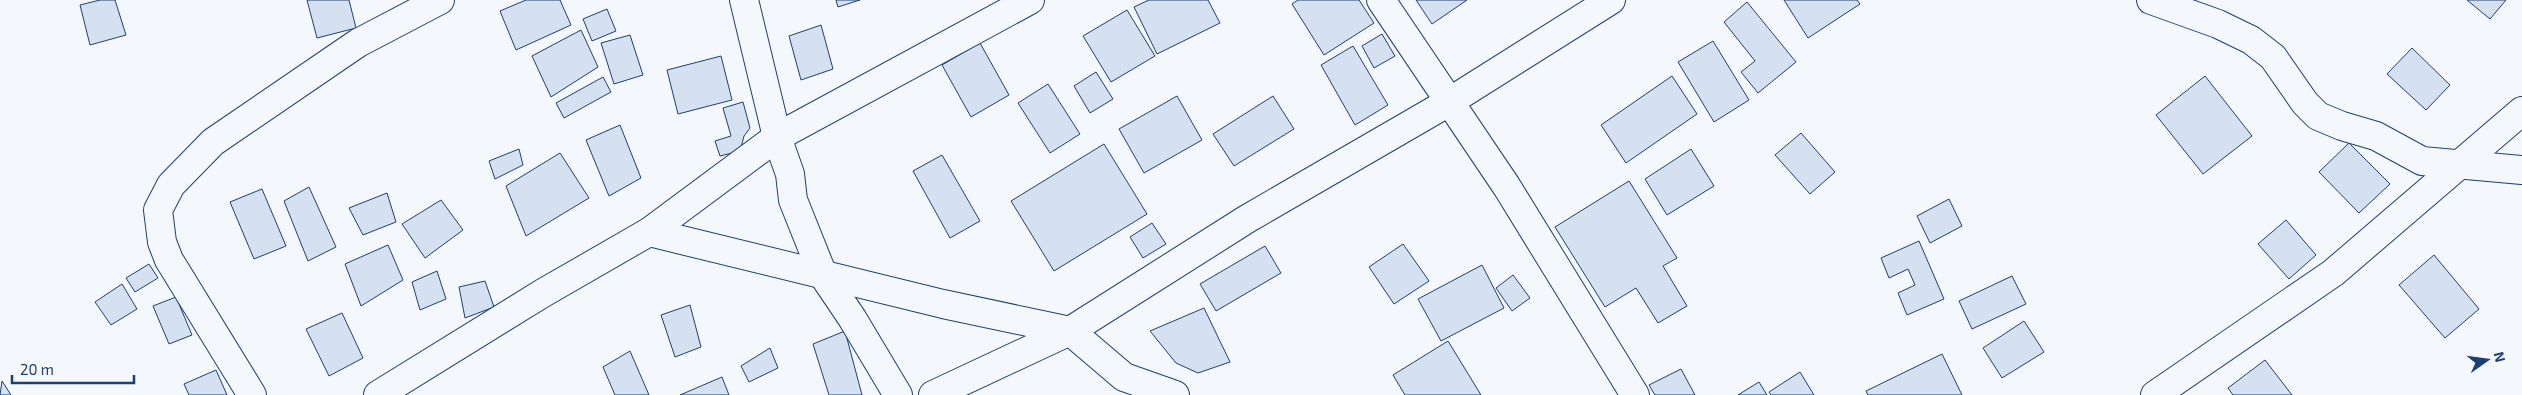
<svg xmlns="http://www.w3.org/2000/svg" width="2522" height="395" font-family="'Exo 2',sans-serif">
  <rect width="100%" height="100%" fill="#f4f7fb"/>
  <g fill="#d5e0f0" stroke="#1d3f73">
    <polygon points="100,0 115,0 126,35 90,45 80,5"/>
    <polygon points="307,0 349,0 356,28 317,38"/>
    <polygon points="526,0 560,0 571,25 516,50 500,11"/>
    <polygon points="836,0 860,0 838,7"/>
    <polygon points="1149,0 1208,0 1220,23 1157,54 1134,7"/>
    <polygon points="1298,0 1359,0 1374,23 1324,55 1292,4"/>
    <polygon points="1416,0 1467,0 1432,24"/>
    <polygon points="1784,0 1857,0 1860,4 1808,38"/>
    <polygon points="2467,0 2506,0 2490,19"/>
    <polygon points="1747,2 1796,62 1758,93 1741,72 1755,61 1724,22"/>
    <polygon points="607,9 616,31 592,41 583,19"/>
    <polygon points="1127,10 1155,56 1111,82 1083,36"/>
    <polygon points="821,25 833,69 801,80 789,36"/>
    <polygon points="581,30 598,67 551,97 532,56"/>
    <polygon points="1382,34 1395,56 1374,68 1362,46"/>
    <polygon points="630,35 643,75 614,84 601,43"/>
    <polygon points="1713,41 1749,100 1714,122 1678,62"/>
    <polygon points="980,43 1009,95 971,117 942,65"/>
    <polygon points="1353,46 1388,105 1355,125 1321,65"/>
    <polygon points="2412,48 2450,85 2426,110 2387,74"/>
    <polygon points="721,56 732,100 678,114 667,70"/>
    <polygon points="1096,72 1113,99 1090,113 1074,86"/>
    <polygon points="1672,76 1697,114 1626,163 1601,125"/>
    <polygon points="2205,76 2252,136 2203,174 2156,115"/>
    <polygon points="603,77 611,92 564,118 556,103"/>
    <polygon points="1048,84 1080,134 1050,153 1018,103"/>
    <polygon points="1177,96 1202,140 1144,173 1119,129"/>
    <polygon points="1273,96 1294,129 1234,166 1213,134"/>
    <polygon points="743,102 750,128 744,136 740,151 720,156 715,141 731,136 723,108"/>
    <polygon points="620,125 641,178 609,196 586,140"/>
    <polygon points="1801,133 1835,172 1810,194 1775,155"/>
    <polygon points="2349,143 2390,184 2359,213 2319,172"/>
    <polygon points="1104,144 1147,214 1054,271 1011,201"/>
    <polygon points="519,149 523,165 495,179 489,161"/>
    <polygon points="1691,149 1714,186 1667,215 1645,179"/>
    <polygon points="560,153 589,198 526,236 506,186"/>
    <polygon points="942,155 980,221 950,238 913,171"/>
    <polygon points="1629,181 1677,258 1663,266 1687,306 1658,323 1636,288 1605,307 1555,227"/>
    <polygon points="309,187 336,247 308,261 284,201"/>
    <polygon points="262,189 286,246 254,259 230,202"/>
    <polygon points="387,193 396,222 363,235 349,208"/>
    <polygon points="1949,199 1962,226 1930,243 1917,216"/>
    <polygon points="441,200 463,230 425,258 402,224"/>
    <polygon points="2286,220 2316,255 2289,279 2258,244"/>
    <polygon points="1152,223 1166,244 1143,258 1130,237"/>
    <polygon points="1919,241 1944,299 1907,315 1898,293 1915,285 1908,269 1889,278 1881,258"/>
    <polygon points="1403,244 1429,281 1394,304 1369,267"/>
    <polygon points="388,245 403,280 361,306 345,264"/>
    <polygon points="1265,246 1281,273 1216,311 1200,284"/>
    <polygon points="2434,255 2479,309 2445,338 2399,285"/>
    <polygon points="149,264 158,278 135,292 126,278"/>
    <polygon points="1482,265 1504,308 1441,341 1418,299"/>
    <polygon points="437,271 446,299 420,310 412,282"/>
    <polygon points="1513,275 1530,298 1512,311 1496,288"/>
    <polygon points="2012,276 2026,304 1972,329 1959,301"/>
    <polygon points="485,281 494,307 465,318 459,287"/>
    <polygon points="122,284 137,309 111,325 95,302"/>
    <polygon points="176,297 192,335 169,344 153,306"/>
    <polygon points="690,305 701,347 675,357 661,315"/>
    <polygon points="1204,308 1230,362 1198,373 1176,363 1150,331"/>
    <polygon points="342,313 363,358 329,376 306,329"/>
    <polygon points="2024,321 2044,352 2002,378 1983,348"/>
    <polygon points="845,331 862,395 829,395 813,344"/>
    <polygon points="1448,341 1481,395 1405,395 1393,375"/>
    <polygon points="770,348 778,368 749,382 741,366"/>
    <polygon points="630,351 649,395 615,395 603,367"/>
    <polygon points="1942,354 1962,395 1868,395 1866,391"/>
    <polygon points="2265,360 2292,395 2233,395 2228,388"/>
    <polygon points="1681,369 1695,395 1655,395 1649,385"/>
    <polygon points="216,370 227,395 189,395 184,384"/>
    <polygon points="1800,372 1814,395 1771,395 1769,392"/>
    <polygon points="722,377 729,395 680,395"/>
    <polygon points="2,381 11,395 0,395"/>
    <polygon points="1759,382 1767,395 1738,395"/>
  </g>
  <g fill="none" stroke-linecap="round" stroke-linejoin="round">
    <g stroke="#1d3f73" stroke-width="30">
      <g id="minor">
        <polyline points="744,0 777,137 790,174 793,200 823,275 852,318 898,395"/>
        <polyline points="1381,0 1507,187 1635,395"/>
        <polyline points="2151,0 2218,24 2251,40 2273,57 2305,103 2318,116 2342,126 2376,136 2422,161 2522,170"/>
        <polyline points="649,232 943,304 1070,331 1124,377 1175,395"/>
        <polyline points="252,395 169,260 162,242 158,210 171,185 213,142 358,43 440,0"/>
        <polyline points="378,395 543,293 649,232 777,137 1030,0"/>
        <polyline points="933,395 1070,331 1247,219 1449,102 1611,0"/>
        <polyline points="2155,395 2333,273 2522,111"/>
      </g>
    </g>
    <use href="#minor" stroke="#f4f7fb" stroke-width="28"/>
  </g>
  <g transform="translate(2487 360) rotate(76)" stroke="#f4f7fb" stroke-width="4" paint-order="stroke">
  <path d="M0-4L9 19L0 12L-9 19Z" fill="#1d3f73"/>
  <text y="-8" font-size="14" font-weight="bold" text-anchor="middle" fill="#1d3f73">N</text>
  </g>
  <path d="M12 375v8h122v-8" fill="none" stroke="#1d3f73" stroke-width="2.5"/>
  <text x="20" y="375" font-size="15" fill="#1d3f73" stroke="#f4f7fb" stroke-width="4" paint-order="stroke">20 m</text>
</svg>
